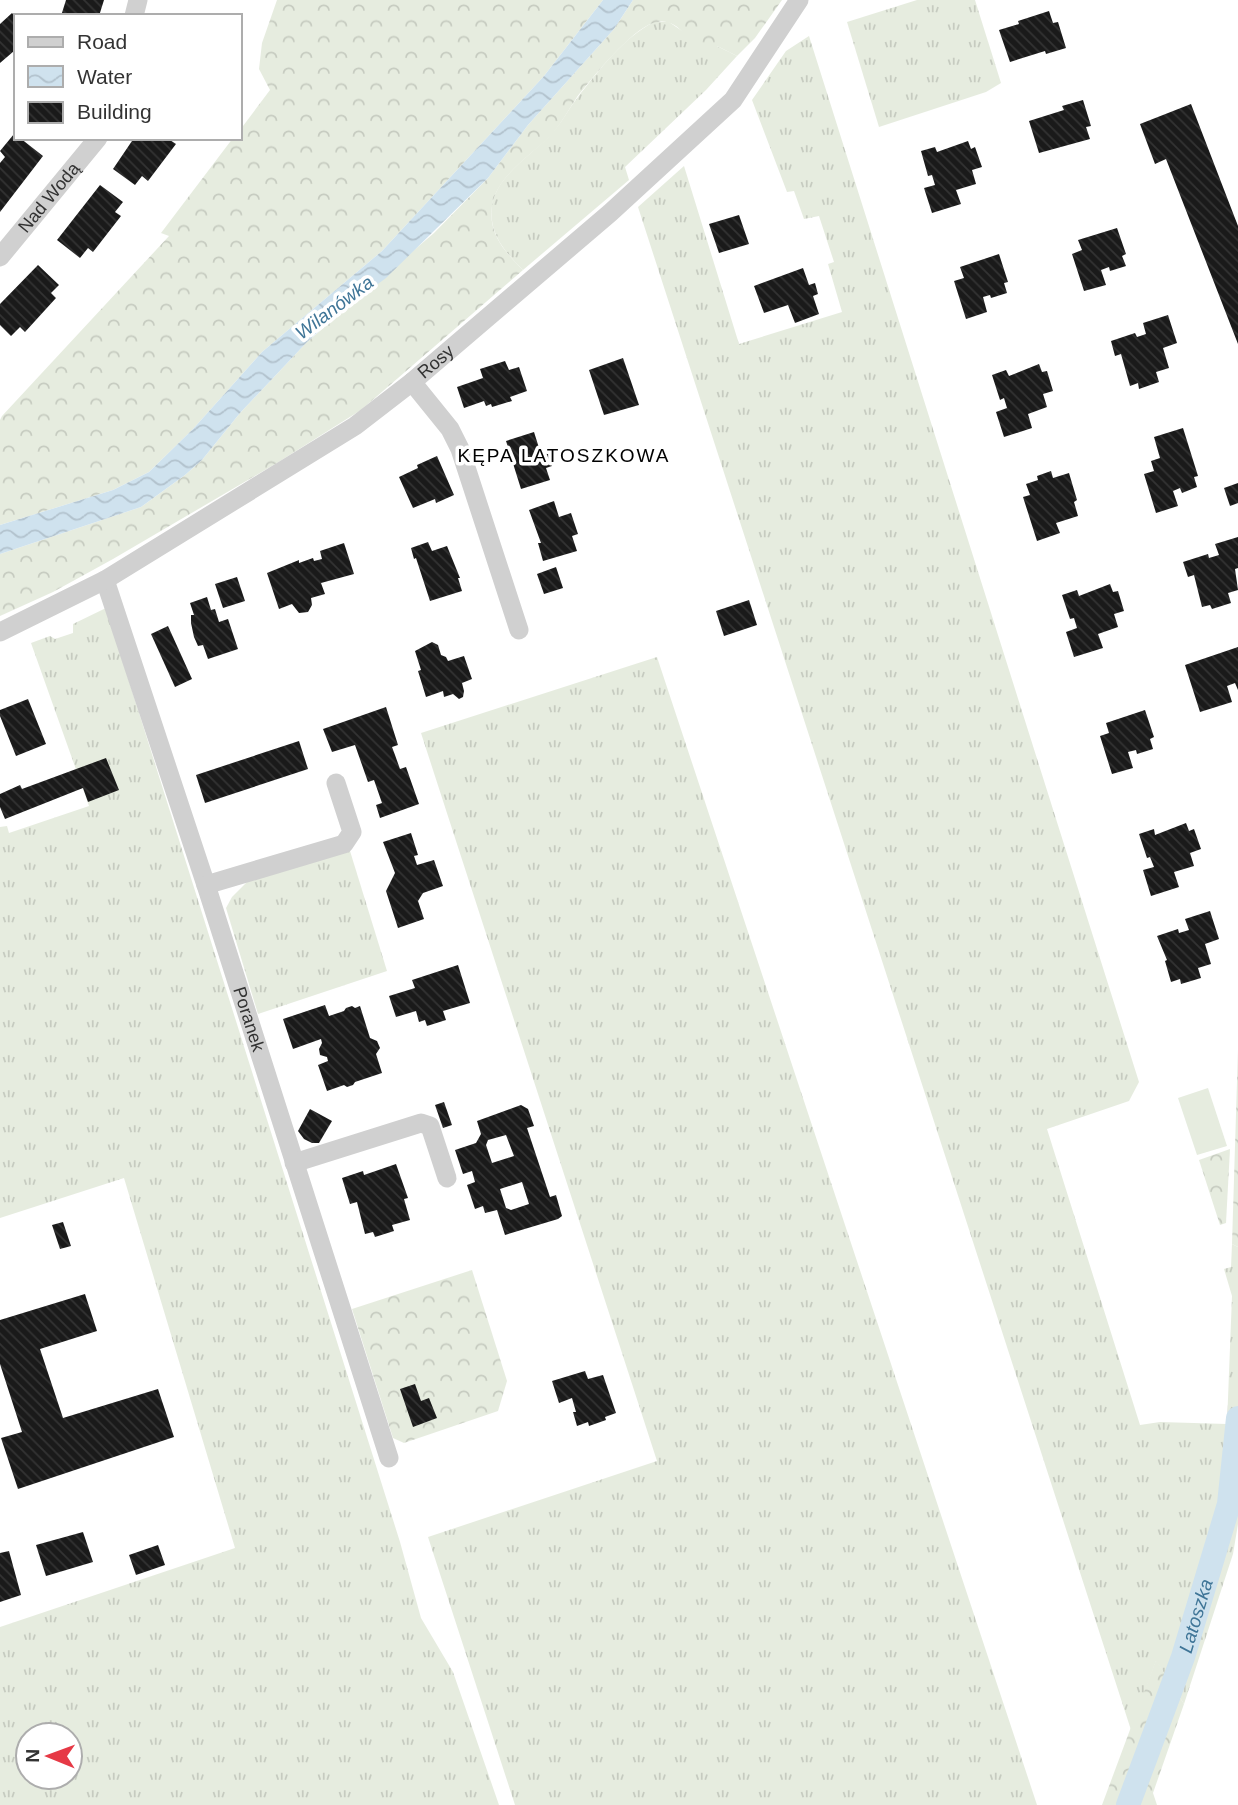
<svg xmlns="http://www.w3.org/2000/svg" width="1238" height="1805" font-family="Arial,sans-serif">
  <defs>
    <pattern id="grass-tufts" width="24" height="20" patternUnits="userSpaceOnUse" patternTransform="scale(1.75)"><rect width="24" height="20" fill="#e6ecdf"/><path d="M3 7l-1-3M5 7V3M7 7l1-3M15 17l-1-3M17 17v-4M19 17l1-3" fill="none" stroke="#c6cbc0"/></pattern>
    <pattern id="forest-crowns" width="20" height="18" patternUnits="userSpaceOnUse" patternTransform="scale(1.75)"><rect width="20" height="18" fill="#e6ecdf"/><path d="M2 6a3 3 0 1 1 6 0M12 15a3 3 0 1 1 6 0" fill="none" stroke="#c6cbc0"/></pattern>
    <pattern id="water-waves" width="16" height="10" patternUnits="userSpaceOnUse" patternTransform="scale(1.75)"><rect width="16" height="10" fill="#cfe2ee"/><path d="M0 5q4-4 8 0t8 0" fill="none" stroke="#b2c2cd"/></pattern>
    <pattern id="building-back-hatch" width="6" height="6" patternUnits="userSpaceOnUse" patternTransform="scale(1.75)"><rect width="6" height="6" fill="#1a1a1a"/><path d="M-1 5l2 2M0 0l6 6M5-1l2 2" fill="none" stroke="#333"/></pattern>
  </defs>
  <rect width="100%" height="100%" fill="#fff"/>
  <g fill="url(#grass-tufts)" fill-rule="evenodd">
    <polygon points="917,0 975,0 1001,83 986,92 879,127 847,22"/>
    <path d="M654 22H669L704 46H717L737 56 706 90 625 167 629 180 523 270C505 252 488 233 492 205 498 173 533 155 553 132 563 121 569 108 578 97 599 70 624 37 654 22Z"/>
    <polygon points="809,36 1139,1082 1129,1101 1047,1129 1140,1425 1160,1422 1227,1424 1232,1296 1224,1269 1231,1267 1232,1244 1238,1247 1238,1524 1233,1554 1184,1704 1156,1661 1131,1730 638,207 684,166 739,344 842,312 828,264 834,262 819,216 804,219 794,191 787,192 752,100 786,51"/>
    <path d="M106 608 400 1542 421 1618 453 1672 499 1805H0V1627L235 1548 124 1178 0 1218V827L7 826 9 833 89 806 31 643 50 636 55 639 73 633V624ZM28 1735H70V1777H28Z"/>
    <polygon points="657,657 1037,1805 515,1805 428,1537 657,1461 421,733"/>
    <polygon points="350,851 387,971 258,1014 226,908 232,897 249,880"/>
  </g>
  <g fill="url(#forest-crowns)">
    <polygon points="277,0 603,0 544,76 382,251 262,352 193,429 149,472 113,490 0,525 0,420 2,416 169,236 161,233 233,138 240,138 240,130 270,90 259,69 262,43"/>
    <path d="M633 0H782L755 38 737 56 717 46 694 48C684 33 674 16 653 23 631 30 592 78 577 97 569 109 562 122 553 133 533 155 497 174 492 206 488 234 505 252 523 270L361 410 277 463 113 559 53 592 0 616V554L141 507 185 475 202 460 240 413 307 342 434 233 488 178 528 125 614 29Z"/>
    <polygon points="1238,1049 1238,1247 1232,1244"/>
    <polygon points="1230,1149 1226,1223 1220,1225 1199,1160"/>
    <polygon points="472,1270 507,1381 498,1411 404,1443 393,1438 352,1309"/>
    <polygon points="1156,1660 1184,1704 1153,1793 1157,1805 1102,1805"/>
  </g>
  <polygon fill="#e6ecdf" points="1208,1088 1227,1146 1197,1155 1178,1098"/>
  <polygon fill="url(#water-waves)" points="603,0 633,0 614,29 528,125 488,178 386,278 339,313 307,342 240,413 202,460 185,475 141,507 0,554 0,525 113,490 149,472 193,429 262,352 382,251 544,76"/>
  <g fill="none" stroke-linecap="round" stroke-linejoin="round">
    <path stroke="#cfe2ee" stroke-width="24" id="s1" d="M1128 1805 1183 1657 1229 1504 1238 1418"/>
  </g>
  <g fill="url(#building-back-hatch)" fill-rule="evenodd">
    <polygon points="66,0 104,0 99,16 61,16"/>
    <polygon points="1049,11 1053,23 1058,22 1066,48 1046,54 1045,51 1010,62 999,30 1019,24 1018,21"/>
    <polygon points="12,13 16,17 16,52 14,51 0,63 0,24"/>
    <polygon points="1083,100 1091,126 1086,127 1090,139 1039,153 1029,121 1064,110 1062,106"/>
    <polygon points="1191,104 1238,226 1238,344 1166,159 1155,164 1140,124"/>
    <polygon points="14,134 16,138 20,138 43,156 0,212 0,163 5,157 0,151"/>
    <polygon points="134,138 171,138 170,140 176,144 148,181 142,176 135,185 113,169"/>
    <polygon points="968,141 971,149 975,147 982,167 972,170 976,184 956,190 961,204 932,213 924,188 935,185 932,175 928,176 921,151 935,147 937,152"/>
    <polygon points="100,185 123,202 115,212 121,216 93,252 88,248 80,258 57,240"/>
    <polygon points="739,215 749,244 719,253 709,224"/>
    <polygon points="1117,228 1126,254 1122,256 1126,266 1110,271 1109,267 1101,270 1106,285 1084,291 1072,254 1082,250 1078,240"/>
    <polygon points="999,254 1008,282 1004,283 1007,293 991,298 990,295 983,297 987,312 966,319 954,281 964,278 960,267"/>
    <polygon points="38,265 59,285 51,293 56,298 25,332 20,327 11,336 0,325 0,304"/>
    <polygon points="803,268 809,285 815,283 818,294 813,296 819,314 795,323 788,305 764,313 754,286"/>
    <polygon points="1168,315 1177,343 1163,348 1169,368 1156,372 1159,382 1139,389 1138,383 1130,386 1121,354 1115,356 1111,341 1135,333 1137,337 1146,334 1143,323"/>
    <polygon points="623,358 639,405 604,415 589,370"/>
    <polygon points="505,361 509,370 519,367 527,391 510,397 512,401 492,407 491,404 486,406 484,401 464,408 457,387 483,378 480,369"/>
    <polygon points="1039,364 1042,372 1047,371 1053,391 1043,394 1047,407 1028,414 1032,428 1004,437 996,412 1007,408 1004,398 1000,400 992,375 1006,370 1009,376"/>
    <polygon points="1183,428 1198,476 1194,477 1197,487 1182,493 1180,488 1173,491 1178,506 1156,513 1144,474 1154,471 1151,461 1160,458 1154,437"/>
    <polygon points="534,432 540,451 547,449 552,466 546,468 550,480 521,489 506,441"/>
    <polygon points="437,456 454,495 436,503 435,499 413,508 399,477 418,468 417,465"/>
    <polygon points="1051,471 1053,478 1069,473 1077,500 1074,502 1078,516 1056,523 1060,533 1037,541 1023,497 1030,495 1026,484 1038,480 1037,476"/>
    <polygon points="1238,483 1238,503 1230,506 1224,488"/>
    <polygon points="554,501 559,517 571,513 578,534 572,536 577,551 543,561 538,543 541,543 529,510"/>
    <polygon points="1238,537 1238,568 1235,569 1238,590 1228,593 1231,603 1212,609 1210,605 1202,607 1194,575 1188,577 1183,562 1208,554 1209,558 1219,555 1215,544"/>
    <polygon points="428,542 432,551 447,546 460,578 458,578 462,591 430,601 416,558 414,559 411,548"/>
    <polygon points="344,543 354,574 321,583 325,594 311,598 312,605 308,612 299,613 292,604 279,609 267,573 299,560 299,563 313,558 314,561 322,559 320,551"/>
    <polygon points="556,567 563,588 544,594 537,574"/>
    <polygon points="237,577 245,601 223,608 215,584"/>
    <polygon points="1110,584 1113,592 1118,591 1124,611 1114,614 1118,627 1098,634 1103,648 1074,657 1066,632 1077,628 1074,618 1070,619 1062,595 1077,590 1079,596"/>
    <polygon points="207,597 211,610 215,609 219,622 228,619 238,649 208,659 203,645 198,646 194,637 191,623 191,615 194,615 190,603"/>
    <polygon points="749,600 757,625 724,636 716,611"/>
    <polygon points="168,626 192,679 175,687 151,634"/>
    <polygon points="432,642 438,645 441,655 446,657 448,661 464,656 472,679 462,683 464,691 463,697 459,699 453,694 444,697 443,691 426,697 418,671 421,670 415,651"/>
    <polygon points="1238,647 1238,690 1235,683 1227,686 1232,702 1200,712 1185,665"/>
    <polygon points="28,699 46,744 16,756 0,716 0,710"/>
    <polygon points="386,707 398,745 392,747 395,755 400,769 406,767 419,804 380,818 376,805 382,803 374,780 368,782 355,745 332,752 323,729"/>
    <polygon points="1145,710 1154,737 1150,739 1153,749 1137,754 1136,750 1128,752 1133,768 1112,774 1100,736 1109,733 1106,723"/>
    <polygon points="299,741 308,769 205,803 196,775"/>
    <polygon points="106,758 119,790 88,802 83,788 5,819 0,807 0,794 20,785 22,789"/>
    <polygon points="1186,823 1189,831 1194,829 1201,849 1190,853 1194,866 1174,872 1179,887 1151,896 1143,870 1154,867 1150,857 1147,858 1139,834 1154,829 1155,835"/>
    <polygon points="411,833 418,855 414,856 417,865 434,860 443,886 423,893 418,901 424,919 398,928 386,891 395,873 383,842"/>
    <polygon points="1210,911 1219,939 1205,944 1211,964 1198,968 1201,978 1181,984 1180,979 1171,982 1165,961 1167,960 1157,936 1178,929 1179,933 1189,930 1185,919"/>
    <polygon points="458,965 470,1003 443,1011 446,1020 427,1026 425,1020 419,1022 416,1011 396,1017 389,996 415,988 412,980"/>
    <polygon points="325,1005 329,1016 344,1011 346,1008 352,1006 355,1008 360,1006 370,1038 377,1041 380,1048 376,1054 382,1073 355,1082 353,1085 347,1087 344,1085 327,1091 318,1065 328,1061 327,1057 320,1055 319,1049 322,1043 321,1039 293,1049 283,1019"/>
    <polygon points="444,1102 452,1125 443,1128 435,1105"/>
    <path d="M521 1105 528 1109 534 1126 527 1128 550 1197 556 1195 562 1216 558 1219 505 1235 497 1210 485 1213 483 1206 475 1209 467 1185 475 1182 472 1171 463 1174 455 1150 476 1143 481 1134 477 1121ZM506 1135 514 1156 492 1163 486 1145 488 1140ZM522 1182 529 1204 511 1210 506 1208 500 1189Z"/>
    <polygon points="310,1109 332,1121 319,1143 312,1143 304,1139 298,1131"/>
    <polygon points="396,1164 408,1198 404,1199 410,1220 392,1225 394,1231 375,1237 373,1232 365,1234 357,1202 350,1204 342,1178 363,1171 364,1175"/>
    <polygon points="63,1222 71,1246 60,1249 52,1225"/>
    <polygon points="85,1294 97,1331 40,1349 63,1418 158,1389 174,1437 18,1489 1,1438 22,1432 0,1364 0,1320"/>
    <polygon points="585,1371 588,1379 603,1375 616,1413 605,1417 606,1420 589,1426 588,1422 577,1426 573,1412 576,1412 572,1398 559,1403 552,1381"/>
    <polygon points="415,1384 421,1401 429,1398 437,1418 413,1427 400,1389"/>
    <polygon points="83,1532 93,1562 46,1576 36,1545"/>
    <polygon points="158,1545 165,1565 136,1575 129,1555"/>
    <polygon points="9,1551 21,1595 0,1602 0,1553"/>
  </g>
  <g fill="none" stroke-linecap="round" stroke-linejoin="round">
    <g stroke="#d0d0d0" stroke-width="19">
      <polyline points="134,16 138,0"/>
      <path id="s2" d="M0 257 98 138"/>
      <polyline points="412,382 450,429 460,449 519,630"/>
      <path id="s3" d="M105 580 206 885 389 1458"/>
      <path id="s4" d="M0 632 105 580 355 426 412 382 610 213 733 100 799 0"/>
      <polyline points="206,885 344,844 352,832 336,783"/>
      <polyline points="294,1163 421,1123 430,1126 447,1178"/>
    </g>
  </g>
  <g text-anchor="middle" stroke-width="7" stroke-linejoin="round" paint-order="stroke">
    <g font-size="18" fill="#333" stroke="#fff">
      <text dy="6" stroke="none"><textPath href="#s2" startOffset="77">Nad Wodą</textPath></text>
      <text dy="6" stroke="none"><textPath href="#s4" startOffset="514">Rosy</textPath></text>
      <text dy="6" stroke="none"><textPath href="#s3" startOffset="462">Poranek</textPath></text>
    </g>
    <g font-size="19" font-style="italic" fill="#3f7597" stroke="#fff">
      <text transform="translate(334 307) rotate(-37)" y="7">Wilanówka</text>
      <text dy="7" stroke="none"><textPath href="#s1" startOffset="201">Latoszka</textPath></text>
    </g>
    <g font-size="19" letter-spacing="2" fill="#000" stroke="#fff">
      <text x="564" y="462">KĘPA LATOSZKOWA</text>
    </g>
  </g>
  <rect x="14" y="14" width="228" height="126" fill="#ffffff" stroke="#adadad" stroke-width="2"/>
  <rect x="28" y="37" width="35" height="10" fill="#d0d0d0" stroke="#adadad" stroke-width="2"/>
  <text x="77" y="49" font-size="21" fill="#333333">Road</text>
  <rect x="28" y="66" width="35" height="21" fill="url(#water-waves)" stroke="#adadad" stroke-width="2"/>
  <text x="77" y="84" font-size="21" fill="#333333">Water</text>
  <rect x="28" y="102" width="35" height="21" fill="url(#building-back-hatch)" stroke="#adadad" stroke-width="2"/>
  <text x="77" y="119" font-size="21" fill="#333333">Building</text>
  <g transform="translate(49 1756) rotate(271)"><circle r="33" fill="#ffffff" stroke="#adadad" stroke-width="2"/>
  <path d="M0-5L12 26L0 18L-12 26Z" fill="#e63946"/>
  <text y="-10" font-size="19" font-weight="bold" text-anchor="middle" fill="#333333">N</text>
  </g>
</svg>
